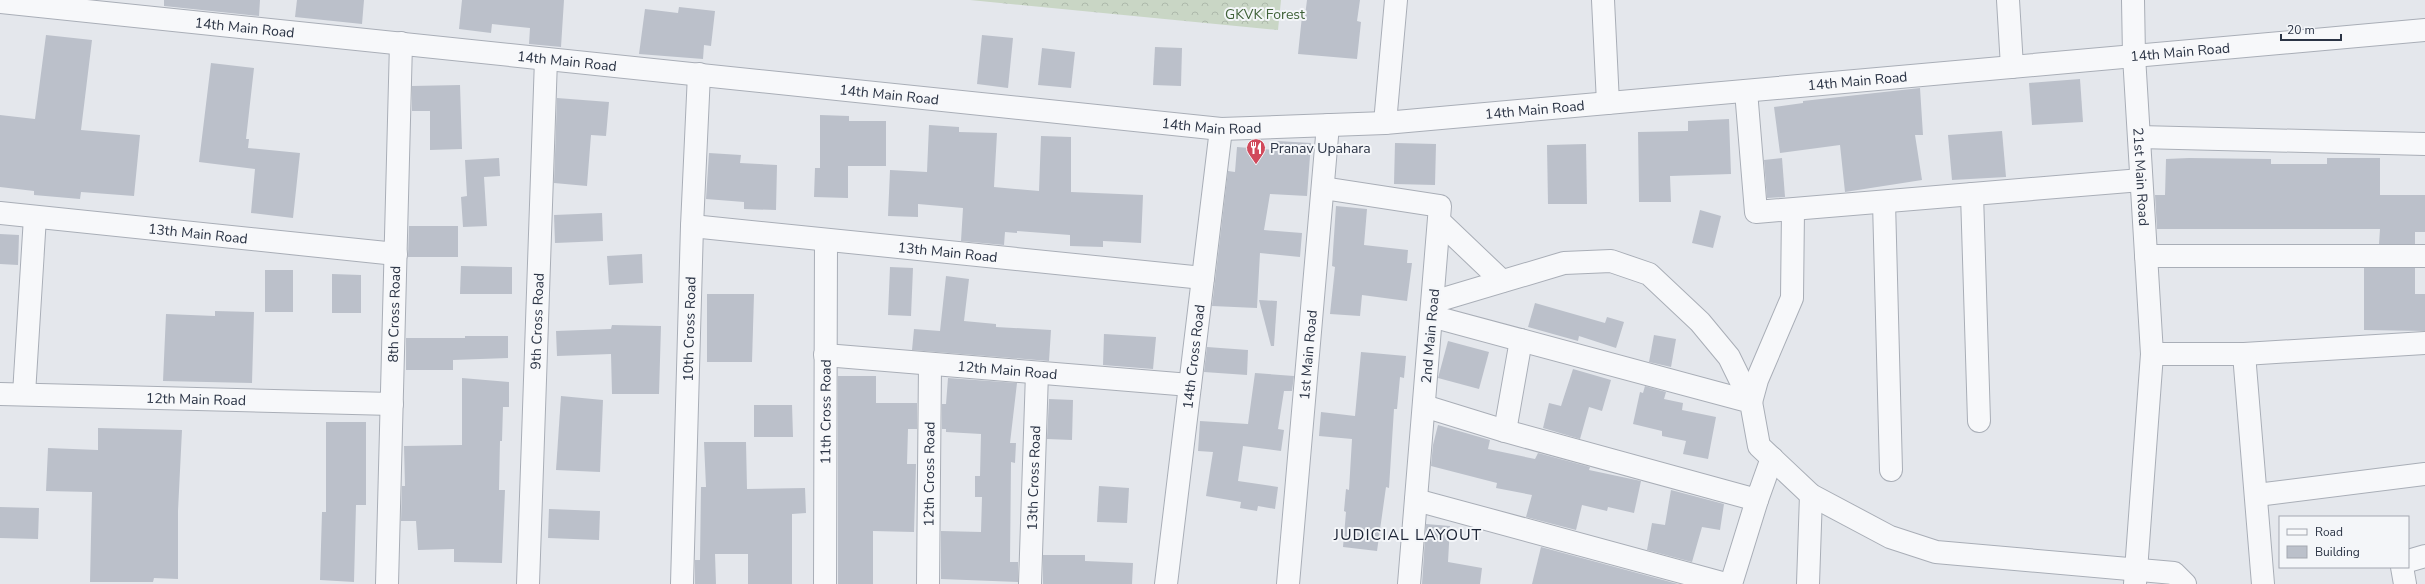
<svg xmlns="http://www.w3.org/2000/svg" width="2425" height="584" font-family="'Nunito Sans',sans-serif">
  <defs>
    <pattern id="forest-crowns" width="20" height="18" patternUnits="userSpaceOnUse"><rect width="20" height="18" fill="#c9d6c5"/><path d="M2 6a3 3 0 1 1 6 0M12 15a3 3 0 1 1 6 0" fill="none" stroke="#adb8ab"/></pattern>
  </defs>
  <rect width="100%" height="100%" fill="#e4e7ec"/>
  <polygon fill="url(#forest-crowns)" points="970,0 1281,0 1278,30"/>
  <g fill="#bbc0ca">
    <polygon points="164,0 260,0 259,16 164,6"/>
    <polygon points="297,0 364,0 362,24 295,17"/>
    <polygon points="462,0 564,0 561,47 529,44 530,28 492,24 491,33 459,29"/>
    <polygon points="1307,0 1360,0 1357,21 1361,22 1357,59 1298,54 1302,16 1305,16"/>
    <polygon points="679,7 715,11 711,46 704,45 703,59 639,54 645,9 678,13"/>
    <polygon points="46,35 92,40 81,130 140,135 134,196 81,192 80,199 34,195 34,191 0,187 0,115 35,119"/>
    <polygon points="982,35 1013,38 1008,88 977,84"/>
    <polygon points="1155,47 1182,48 1181,86 1153,85"/>
    <polygon points="1042,48 1075,52 1071,88 1038,85"/>
    <polygon points="211,63 254,68 246,139 249,139 248,148 300,153 293,218 251,213 255,169 199,162"/>
    <polygon points="2080,79 2083,122 2032,125 2029,83"/>
    <polygon points="460,85 462,149 430,150 430,111 412,111 412,86"/>
    <polygon points="1920,88 1923,135 1915,135 1922,180 1845,192 1840,145 1780,153 1774,107 1803,103 1803,101"/>
    <polygon points="557,98 609,102 606,136 591,135 587,186 554,183"/>
    <polygon points="820,115 849,116 849,121 886,121 886,166 848,166 848,198 814,197 815,168 820,168"/>
    <polygon points="1729,119 1731,174 1670,176 1671,202 1639,202 1638,132 1688,131 1688,121"/>
    <polygon points="929,125 959,127 959,132 997,133 994,187 1039,191 1041,136 1071,137 1071,192 1143,195 1141,243 1103,241 1103,247 1070,246 1070,235 1017,231 1017,233 1005,232 1004,245 961,241 963,208 918,204 918,217 888,216 890,170 927,172"/>
    <polygon points="2002,131 2006,177 1952,180 1948,135"/>
    <polygon points="1277,141 1311,143 1307,196 1270,194 1264,230 1302,233 1300,257 1260,253 1257,308 1212,306 1228,171 1235,172 1237,147 1276,150"/>
    <polygon points="1395,143 1436,144 1435,185 1394,184"/>
    <polygon points="1586,144 1587,204 1548,204 1547,145"/>
    <polygon points="709,153 741,155 740,163 777,165 776,210 744,209 744,202 706,199"/>
    <polygon points="499,158 500,176 484,177 487,226 463,227 461,197 467,196 465,160"/>
    <polygon points="1782,158 1785,197 1767,198 1764,160"/>
    <polygon points="2189,158 2271,159 2271,164 2327,164 2327,158 2380,158 2380,195 2425,195 2425,232 2415,232 2415,244 2379,244 2380,229 2157,229 2155,195 2165,195 2166,159"/>
    <polygon points="1336,206 1367,209 1364,245 1408,250 1407,263 1412,263 1407,301 1362,295 1360,316 1330,314 1335,267 1332,266"/>
    <polygon points="1700,210 1721,216 1713,248 1692,243"/>
    <polygon points="602,213 603,241 555,243 554,215"/>
    <polygon points="409,226 458,226 458,257 408,257"/>
    <polygon points="0,234 19,235 18,265 0,264"/>
    <polygon points="642,254 643,283 609,285 607,256"/>
    <polygon points="461,266 512,267 512,294 460,294"/>
    <polygon points="890,267 913,268 911,316 888,315"/>
    <polygon points="2364,268 2415,268 2415,294 2425,294 2425,331 2364,330"/>
    <rect x="265" y="270" width="28" height="42"/>
    <polygon points="332,274 361,275 361,313 332,313"/>
    <polygon points="946,276 969,279 964,321 996,324 996,327 1051,330 1049,361 912,350 914,329 940,331"/>
    <polygon points="707,294 754,294 752,362 707,362"/>
    <polygon points="1259,300 1277,301 1274,346 1271,346"/>
    <polygon points="1535,303 1605,323 1607,317 1624,322 1616,348 1579,336 1578,341 1528,327"/>
    <polygon points="215,311 254,312 252,383 163,381 166,314 215,316"/>
    <polygon points="612,325 661,326 659,394 612,394 611,354 557,356 556,331 611,329"/>
    <polygon points="1104,334 1156,337 1153,369 1103,365"/>
    <polygon points="1654,335 1676,339 1671,367 1649,362"/>
    <polygon points="465,336 508,336 508,358 453,360 453,370 406,370 406,338 465,338"/>
    <polygon points="1448,341 1489,352 1479,389 1438,378"/>
    <polygon points="1207,347 1248,350 1247,375 1204,372"/>
    <polygon points="1361,352 1406,356 1404,378 1400,377 1397,409 1394,409 1389,488 1386,487 1377,551 1343,547 1346,512 1344,511 1346,489 1349,490 1352,439 1319,436 1321,412 1355,416"/>
    <polygon points="1573,369 1611,380 1602,411 1589,407 1580,439 1543,428 1549,403 1561,406"/>
    <polygon points="1255,373 1294,376 1292,391 1284,391 1278,429 1284,430 1281,451 1243,446 1238,481 1278,487 1275,509 1258,506 1257,511 1240,508 1241,502 1206,496 1213,452 1198,451 1200,421 1248,424"/>
    <polygon points="838,376 876,376 876,403 917,403 917,429 908,429 907,464 916,464 914,532 873,531 873,584 838,584"/>
    <polygon points="462,378 509,382 509,407 503,407 502,441 500,441 499,490 505,490 502,563 454,562 454,549 418,550 416,521 401,521 402,486 405,486 404,446 462,445"/>
    <polygon points="948,378 1017,383 1010,443 1016,443 1015,463 1011,462 1010,562 1018,562 1018,582 941,579 941,531 981,532 982,497 975,497 975,476 980,476 981,434 946,432 946,429 942,429 942,404 946,404"/>
    <polygon points="1645,386 1666,392 1664,399 1683,403 1682,410 1716,417 1708,459 1683,454 1686,441 1662,436 1662,431 1633,424 1640,392 1643,393"/>
    <polygon points="561,396 603,400 600,472 556,470"/>
    <polygon points="1049,399 1073,400 1072,440 1047,439"/>
    <polygon points="754,405 792,405 793,437 754,437"/>
    <polygon points="326,422 366,422 366,505 356,505 354,582 320,580 322,512 326,512"/>
    <polygon points="1438,425 1490,440 1488,449 1535,459 1538,453 1590,467 1589,470 1641,481 1634,513 1608,507 1607,511 1582,505 1576,530 1526,517 1532,495 1496,488 1497,483 1431,466 1433,445"/>
    <polygon points="98,428 182,430 178,511 178,579 154,578 153,582 90,582 92,492 46,491 48,448 98,450"/>
    <polygon points="704,442 746,442 747,489 805,488 806,513 792,514 792,584 748,584 748,554 715,554 716,584 695,584 695,560 700,560 701,487 706,487"/>
    <polygon points="1099,486 1129,488 1127,523 1097,522"/>
    <polygon points="1671,490 1724,504 1720,530 1702,527 1692,562 1647,550 1652,523 1665,525"/>
    <polygon points="0,507 39,508 38,539 0,538"/>
    <polygon points="549,509 600,511 599,540 548,538"/>
    <polygon points="1426,524 1450,526 1448,562 1482,568 1480,584 1422,584"/>
    <polygon points="1541,547 1678,584 1532,584"/>
    <polygon points="1043,555 1085,555 1085,561 1133,563 1132,584 1043,584"/>
  </g>
  <g fill="none" stroke-linecap="round" stroke-linejoin="round">
    <g stroke="#a9aeb7" stroke-width="24">
      <g id="street">
        <polyline points="1603,0 1608,103"/>
        <polyline points="2008,0 2012,67"/>
        <path id="s1" d="M2133 0 2134 56 2152 354 2135 584"/>
        <path id="s2" d="M0 2 1221 129 1385 123 2425 30"/>
        <polyline points="1746,91 1756,212 2141,180"/>
        <polyline points="1385,123 1396,0"/>
        <polyline points="2139,137 2425,144"/>
        <polyline points="1323,188 1440,206 1409,584"/>
        <polyline points="1972,194 1979,421"/>
        <polyline points="1884,202 1891,470"/>
        <path id="s3" d="M0 213 396 254"/>
        <polyline points="1439,221 1502,281"/>
        <path id="s4" d="M692 226 1203 278"/>
        <polyline points="2146,256 2425,256"/>
        <polyline points="1433,302 1564,263 1611,261 1649,274 1700,322 1729,357 1751,402"/>
        <polyline points="1431,316 1751,402 1759,446 1811,495 1890,537 1936,552 2174,573 2185,584"/>
        <polyline points="2152,354 2244,354 2425,343"/>
        <polyline points="2244,354 2263,584"/>
        <path id="s5" d="M825 355 1190 385"/>
        <path id="s6" d="M0 394 392 404"/>
        <polyline points="24,394 35,217"/>
        <polyline points="1751,402 1757,380 1792,298 1793,210"/>
        <polyline points="1424,406 1505,431 1757,500 1772,458"/>
        <polyline points="1505,431 1521,340"/>
        <polyline points="2257,495 2425,474"/>
        <polyline points="1416,500 1726,584"/>
        <polyline points="2408,561 2425,556"/>
        <polyline points="2402,567 2405,584"/>
        <path id="s7" d="M387 584 401 43"/>
        <path id="s8" d="M528 584 546 59"/>
        <path id="s9" d="M682 584 692 226 699 74"/>
        <path id="s10" d="M825 584 826 240"/>
        <path id="s11" d="M928 584 930 364"/>
        <path id="s12" d="M1030 584 1037 373"/>
        <path id="s13" d="M1166 584 1221 129"/>
        <path id="s14" d="M1288 584 1328 125"/>
        <polyline points="1731,584 1757,500"/>
        <polyline points="1808,584 1811,495"/>
      </g>
    </g>
    <use href="#street" stroke="#f7f8fa" stroke-width="22"/>
  </g>
  <defs>
    <g id="restaurant-pin" transform="scale(1)"><path d="M0 17L-7.5 6A9.5 9.5 0 1 1 7.5 6Z" fill="#d1495b" stroke="#f4f6f9"/><path d="M-5-6h1v4h1v-4h1v4h1v-4h1v5L-1.5 .5V6h-2V.5L-5-1ZM5-6V6H3V1.5H1.5Q1.5-4 5-6Z" fill="#fff"/></g>
  </defs>
  <g fill-rule="evenodd">
    <use href="#restaurant-pin" x="1256" y="148"/>
  </g>
  <g text-anchor="middle" stroke-width="4" stroke-linejoin="round" paint-order="stroke">
    <g font-size="14" fill="#3f6138" stroke="#f4f6f9">
      <text x="1265" y="19">GKVK Forest</text>
    </g>
    <g font-size="14" fill="#2b3445" stroke="#f4f6f9">
      <text dy="5" stroke="none"><textPath href="#s2" startOffset="246">14th Main Road</textPath></text>
      <text dy="5" stroke="none"><textPath href="#s2" startOffset="2190">14th Main Road</textPath></text>
      <text dy="5" stroke="none"><textPath href="#s2" startOffset="570">14th Main Road</textPath></text>
      <text dy="5" stroke="none"><textPath href="#s2" startOffset="1866">14th Main Road</textPath></text>
      <text dy="5" stroke="none"><textPath href="#s2" startOffset="894">14th Main Road</textPath></text>
      <text dy="5" stroke="none"><textPath href="#s2" startOffset="1542">14th Main Road</textPath></text>
      <text dy="5" stroke="none"><textPath href="#s2" startOffset="1218">14th Main Road</textPath></text>
      <text dy="5" stroke="none"><textPath href="#s1" startOffset="177">21st Main Road</textPath></text>
      <text dy="5" stroke="none"><textPath href="#s3" startOffset="199">13th Main Road</textPath></text>
      <text dy="5" stroke="none"><textPath href="#s4" startOffset="257">13th Main Road</textPath></text>
      <text dy="5" stroke="none"><textPath href="#s7" startOffset="270">8th Cross Road</textPath></text>
      <text dy="5" stroke="none"><textPath href="#s8" startOffset="263">9th Cross Road</textPath></text>
      <text dy="5" stroke="none"><textPath href="#s9" startOffset="255">10th Cross Road</textPath></text>
      <text transform="translate(1430 336) rotate(-85)" y="5">2nd Main Road</text>
      <text dy="5" stroke="none"><textPath href="#s14" startOffset="230">1st Main Road</textPath></text>
      <text dy="5" stroke="none"><textPath href="#s13" startOffset="229">14th Cross Road</textPath></text>
      <text dy="5" stroke="none"><textPath href="#s5" startOffset="183">12th Main Road</textPath></text>
      <text dy="5" stroke="none"><textPath href="#s6" startOffset="196">12th Main Road</textPath></text>
      <text dy="5" stroke="none"><textPath href="#s10" startOffset="172">11th Cross Road</textPath></text>
      <text dy="5" stroke="none"><textPath href="#s11" startOffset="110">12th Cross Road</textPath></text>
      <text dy="5" stroke="none"><textPath href="#s12" startOffset="106">13th Cross Road</textPath></text>
    </g>
    <g font-size="14" fill="#2b3445" stroke="#f4f6f9" text-anchor="start">
      <text x="1270" y="153">Pranav Upahara</text>
    </g>
    <g font-size="16" letter-spacing="1" fill="#1d2536" stroke="#f4f6f9">
      <text x="1408" y="540">JUDICIAL LAYOUT</text>
    </g>
  </g>
  <rect x="2279" y="516" width="130" height="52" fill="#f4f6f9" stroke="#a4a8b1"/>
  <rect x="2287" y="529" width="20" height="6" fill="#f7f8fa" stroke="#a4a8b1"/>
  <text x="2315" y="536" font-size="12" fill="#2b3445">Road</text>
  <rect x="2287" y="546" width="20" height="12" fill="#bbc0ca" stroke="#a4a8b1"/>
  <text x="2315" y="556" font-size="12" fill="#2b3445">Building</text>
  <path d="M2281 34v6h60v-6" fill="none" stroke="#2b3445" stroke-width="2"/>
  <text x="2287" y="34" font-size="12" fill="#2b3445" stroke="#f4f6f9" stroke-width="3" paint-order="stroke">20 m</text>
</svg>
